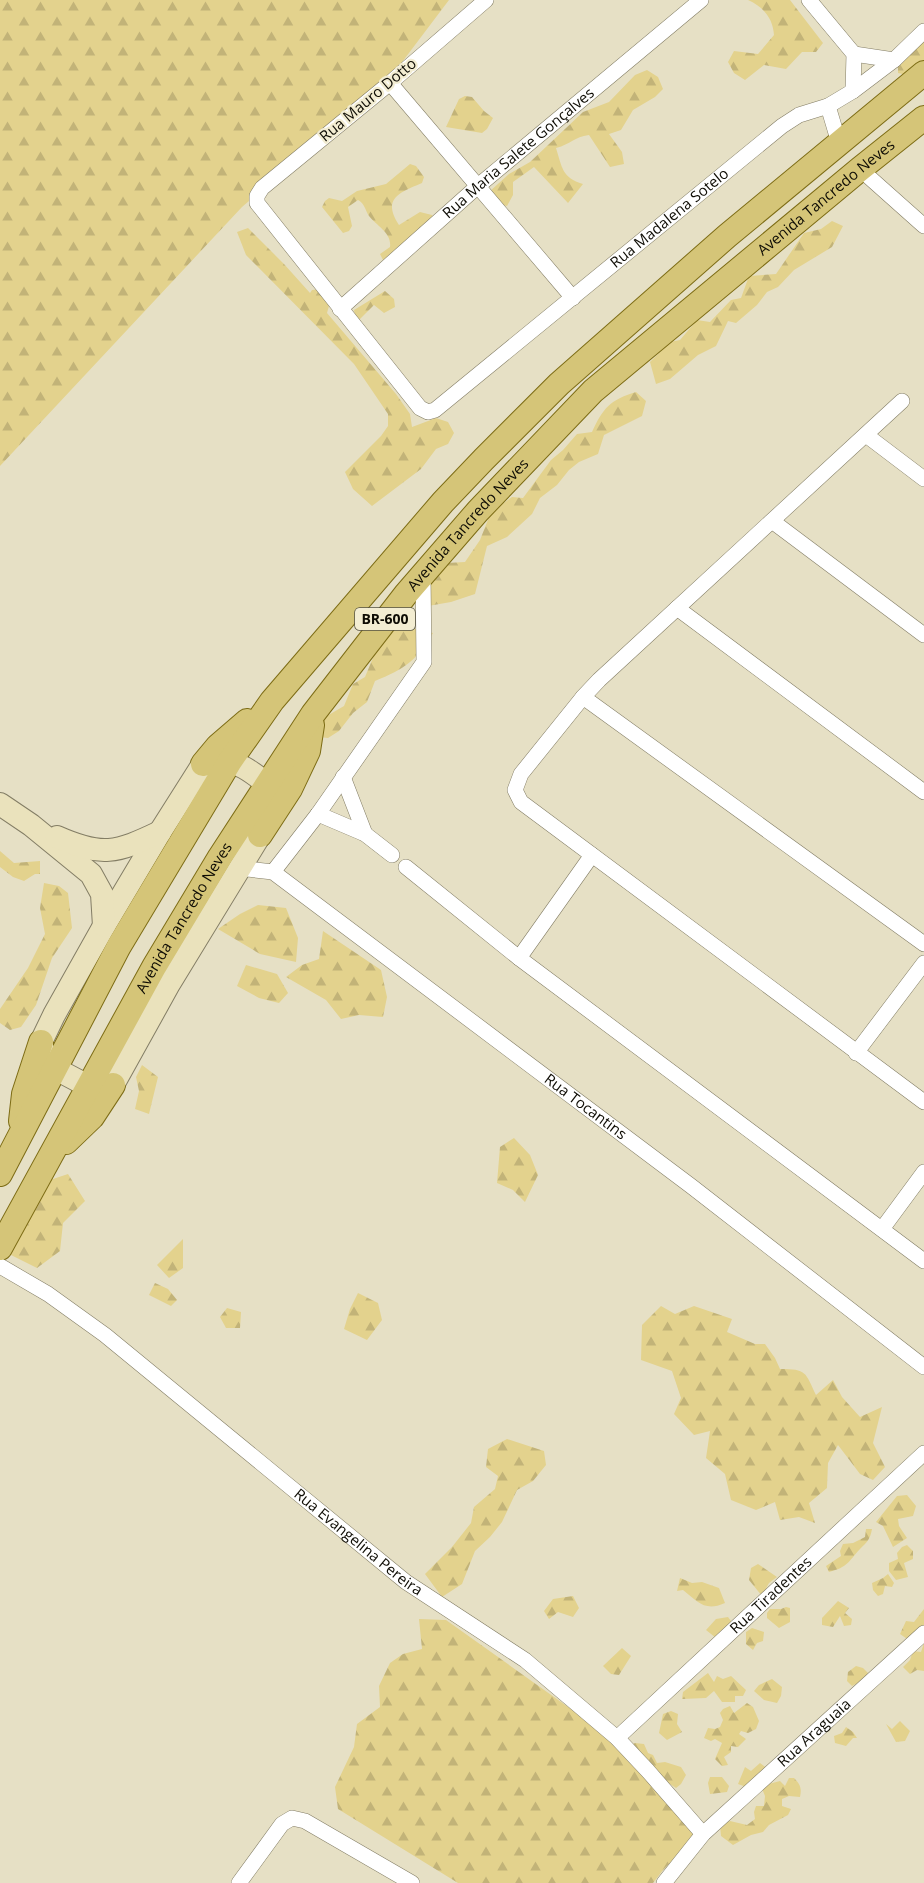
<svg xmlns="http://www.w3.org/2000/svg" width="924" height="1883" font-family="'Open Sans',sans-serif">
  <defs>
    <pattern id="forest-firs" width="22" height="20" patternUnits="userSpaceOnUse" patternTransform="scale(1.5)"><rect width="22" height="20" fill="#e3d28d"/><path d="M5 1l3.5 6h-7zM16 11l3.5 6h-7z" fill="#c2b378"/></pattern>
  </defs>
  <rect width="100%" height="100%" fill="#e6e0c5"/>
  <g fill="url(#forest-firs)">
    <polygon points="0,0 449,0 384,86 242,207 0,466"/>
    <path d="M748 0H790L823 43 816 52H802L786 69 764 65 745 80 734 73 728 62 734 51 758 54 774 35C773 19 764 7 748 0Z"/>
    <polygon points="924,37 924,65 911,76 898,73 898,62"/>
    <path d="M647 70 658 77 663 89 655 97 633 110 621 130 609 134 622 152 624 164 610 167 589 135C574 137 571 144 556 148 562 167 562 178 583 184L568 203 534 167 513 182V195L507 206 495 203 489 192 509 174 530 162 583 112 609 102 635 75Z"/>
    <polygon points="465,96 472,97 484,111 493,118 487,129 482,133 446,127 459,99"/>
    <path d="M410 164 416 166 424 177 422 183C401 192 381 198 399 225L420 212 432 215 435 220 383 260 380 254 390 247C392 233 377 226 369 216 365 210 365 204 358 200L348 207 352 226 349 231 343 233 322 207 325 201 329 198 342 201 357 191 386 184Z"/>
    <polygon points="832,221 843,226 832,247 794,270 778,287 767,292 757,305 736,323 728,321 716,346 698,355 670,379 656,384 650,362 670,342 680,340 697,320 710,322 731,300 741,298 749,276 776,274 804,233 821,229"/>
    <polygon points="248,228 284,264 310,293 312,290 334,288 327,313 396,394 410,414 412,427 436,418 448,422 454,433 448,444 436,449 421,469 372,506 353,489 345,472 381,436 388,426 388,414 354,364 246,255 237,232"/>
    <polygon points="385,291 394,299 395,307 384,313 374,305 356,323 354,310"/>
    <path d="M636 392 646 401 642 416 604 435 598 454 579 462 569 470 557 485 540 498 532 514 507 537 487 546 475 594 451 602 428 606 427 577 446 563 465 562 480 540 491 512 512 497 523 498 551 460 563 450 577 434 592 432C603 408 610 400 636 392Z"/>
    <path d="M398 625 433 633C417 661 404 669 375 681L367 702 353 713 339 731 328 738 319 737 325 717 344 706 353 684 365 677 375 653 389 633Z"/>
    <polygon points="0,851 14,863 40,861 40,874 35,874 24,881 13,877 0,867"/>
    <polygon points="44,883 59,886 68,893 72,928 52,958 36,1005 21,1027 10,1030 0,1023 0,1009 28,968 45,934 40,908"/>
    <polygon points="258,905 286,908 298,938 296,962 260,954 218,929 240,914"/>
    <polygon points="323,931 381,970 387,997 383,1017 359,1015 341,1019 326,1000 286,977 302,965 319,959"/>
    <polygon points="246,965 277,974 288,993 279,1003 259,998 237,986"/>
    <polygon points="142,1065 158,1077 149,1114 135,1109 139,1091 136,1077"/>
    <polygon points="514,1138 530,1155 538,1175 525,1202 513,1190 497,1183 500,1147"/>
    <polygon points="68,1174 85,1201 63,1223 60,1251 37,1268 9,1254 17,1237 37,1207 44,1182"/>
    <polygon points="183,1239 183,1268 169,1278 157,1265"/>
    <polygon points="155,1283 168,1289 177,1300 171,1306 149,1295"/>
    <polygon points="358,1293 378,1303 382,1320 367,1340 344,1329 350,1309"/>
    <path d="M661 1306 675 1314 694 1306 732 1319 727 1332 755 1344H765L775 1358 780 1369C807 1369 805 1372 816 1395L833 1380 842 1397 860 1417 882 1407 873 1443 885 1467 873 1480 860 1474 838 1445 828 1463 827 1488 809 1503 815 1523 799 1517 780 1520 775 1502 756 1510 731 1500 725 1474 706 1458 710 1431 694 1435 674 1414 681 1398 672 1371 641 1360 642 1325Z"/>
    <polygon points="227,1308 241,1312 240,1328 226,1328 220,1317"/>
    <polygon points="507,1439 544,1451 546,1465 533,1481 517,1490 502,1522 490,1537 475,1551 462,1584 442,1597 425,1574 452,1547 471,1523 474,1507 495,1489 498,1476 486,1467 488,1449"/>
    <polygon points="907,1495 916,1506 913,1516 898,1519 899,1526 907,1538 893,1547 883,1526 876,1522 897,1496"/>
    <path d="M866 1529H872C870 1540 867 1542 860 1549 848 1562 848 1567 829 1572L826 1566 841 1556 840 1551 843 1544 853 1543 865 1537Z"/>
    <polygon points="907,1545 913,1551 913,1559 904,1563 908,1577 896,1580 889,1571 889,1563 898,1559 897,1553 902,1547"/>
    <polygon points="758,1564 777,1577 769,1583 762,1596 749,1580 751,1568"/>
    <polygon points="888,1574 894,1583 892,1587 885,1586 883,1594 878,1596 873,1590 872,1583 883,1578"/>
    <path d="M680 1578 692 1583 702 1582 719 1588 725 1603C705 1612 698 1602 683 1590L677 1591Z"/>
    <polygon points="573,1596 579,1608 573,1617 558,1612 549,1619 544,1611 553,1599"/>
    <polygon points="838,1601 849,1608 845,1613 852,1619 851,1625 844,1626 840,1616 833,1627 822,1625 822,1618"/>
    <polygon points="786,1607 790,1608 790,1622 779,1628 767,1618 767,1613 770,1609 781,1609"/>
    <polygon points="924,1609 924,1625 910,1641 900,1634 906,1621 914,1622"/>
    <polygon points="728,1617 734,1625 716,1638 706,1630 716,1619"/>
    <polygon points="419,1619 446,1620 613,1739 696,1837 663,1870 653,1883 458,1883 338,1809 335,1787 354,1747 357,1724 380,1707 379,1686 390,1663 403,1654 422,1649"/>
    <polygon points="752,1628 764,1632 763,1641 757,1643 753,1650 746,1644 746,1632"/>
    <polygon points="924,1643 924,1671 917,1670 910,1674 903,1667 910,1660 913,1651 921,1652"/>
    <polygon points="622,1648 631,1656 619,1675 611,1674 603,1666"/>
    <polygon points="856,1666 863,1668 868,1673 863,1680 852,1686 847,1681 848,1672"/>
    <polygon points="708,1673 714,1682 717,1676 723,1679 731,1676 746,1690 743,1696 735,1696 735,1702 722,1702 714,1691 706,1698 682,1699 683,1692"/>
    <polygon points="772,1679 782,1687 781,1696 777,1703 764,1700 754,1691 759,1685"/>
    <polygon points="747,1703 753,1707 759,1721 756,1729 748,1733 741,1731 739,1734 746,1739 738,1747 731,1746 731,1752 724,1757 728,1765 722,1766 715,1759 722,1743 715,1739 711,1741 704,1738 708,1728 715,1729 720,1727 723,1720 720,1713 723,1709 730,1706 734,1713"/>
    <polygon points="671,1711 678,1714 677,1724 682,1732 667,1740 659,1733 663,1714"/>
    <polygon points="900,1721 910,1731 905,1741 896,1742 886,1724 892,1729"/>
    <polygon points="846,1727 853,1732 857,1738 853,1738 846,1746 835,1743 834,1736 842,1733"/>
    <polygon points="635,1743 644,1744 648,1753 653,1755 657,1763 665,1762 681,1767 686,1775 681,1784 676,1788 658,1776 631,1745"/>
    <polygon points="760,1763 768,1769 749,1788 738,1784 745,1767 751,1771"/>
    <polygon points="710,1777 722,1777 729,1786 727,1792 710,1794 708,1783"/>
    <path d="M789 1778H794C800 1784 802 1788 800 1797L789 1796 782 1799V1806L791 1809 788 1815 769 1825 763 1832 751 1835 733 1845 721 1836 720 1825 730 1821 747 1825 755 1819 754 1812 756 1806H764L765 1796 761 1786 780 1781 785 1786Z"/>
  </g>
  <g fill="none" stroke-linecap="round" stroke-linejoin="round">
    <g stroke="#837d65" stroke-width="16">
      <g id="minor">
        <path id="s1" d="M486 0 390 83 262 188 257 196V203L420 408 428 412 435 410 782 126 799 115 828 106 853 91 894 60 924 31"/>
        <polyline points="809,0 854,54 853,91"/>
        <polyline points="854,54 894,60"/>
        <polyline points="390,83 573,298"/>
        <polyline points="828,106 839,143"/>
        <polyline points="860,169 924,226"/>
        <path id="s2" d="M340 309 478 186 701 0"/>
        <polyline points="902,401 599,680 583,697 521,774 515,790 521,802 924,1102"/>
        <polyline points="866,435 924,479"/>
        <polyline points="772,521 924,635"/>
        <polyline points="677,608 924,792"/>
        <polyline points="583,697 924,944"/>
        <polyline points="343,777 365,834"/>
        <polyline points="318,814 365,834 392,855"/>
        <polyline points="592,855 519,958 924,1261"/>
        <polyline points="406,867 519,958"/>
        <path id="s3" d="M238 868 273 872 691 1186 924 1367"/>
        <polyline points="273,872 318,814 424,662 423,573"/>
        <polyline points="856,1053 924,963"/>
        <polyline points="882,1229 924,1172"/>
        <path id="s4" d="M0 1266 48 1294 105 1335 406 1582 525 1660 617 1738 648 1771 703 1834"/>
        <path id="s5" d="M617 1738 924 1453"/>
        <polyline points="239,1883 282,1824 292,1818 305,1821 412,1883"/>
        <path id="s6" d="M664 1883 703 1834 924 1633"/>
      </g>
    </g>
    <g stroke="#837d65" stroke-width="24">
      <g id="secondary">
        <path d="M218 760C238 761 252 772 267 784L265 815 260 835 169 984 113 1085 88 1086 54 1068 43 1050 41 1042 54 1015 104 926 160 832 203 764Z"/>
        <polyline points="0,804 31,825 91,874 102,894 104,926"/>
        <path d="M57 837C102 857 116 853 160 832"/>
      </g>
    </g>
    <g stroke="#7d6c15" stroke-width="26">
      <g id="primary">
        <polyline points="203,764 218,746 247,721"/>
        <polyline points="260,835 290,789 308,751 312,725"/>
        <polyline points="21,1121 24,1094 41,1042"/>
        <polyline points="66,1142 92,1117 113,1085"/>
        <polyline points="0,1174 119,946 230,761 272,701 443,502 484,459 559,384 727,236 924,73"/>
        <path id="s7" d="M0 1248 154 967 220 857 313 714 406 594 478 511 593 391 860 169 924 118"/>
      </g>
    </g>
    <use href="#minor" stroke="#fff" stroke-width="15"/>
    <use href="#secondary" stroke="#eae2bc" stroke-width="22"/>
    <use href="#primary" stroke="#d5c578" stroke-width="24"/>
  </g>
  <g text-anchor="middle" stroke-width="4.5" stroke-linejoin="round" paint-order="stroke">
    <rect fill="#f3edd2" stroke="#535042" stroke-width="1.5" x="355" y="608" width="60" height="22" rx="4.5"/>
    <g font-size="14" font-weight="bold" fill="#0e0c04">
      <text x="385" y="624">BR-600</text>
    </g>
    <g font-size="15" fill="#0e0c04" stroke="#f3edd2">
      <text transform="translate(368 100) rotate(-40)" y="5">Rua Mauro Dotto</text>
      <text dy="5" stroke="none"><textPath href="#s2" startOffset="237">Rua Maria Salete Gonçalves</textPath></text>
      <text dy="5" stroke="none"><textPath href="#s7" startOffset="1350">Avenida Tancredo Neves</textPath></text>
      <text dy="5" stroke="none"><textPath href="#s1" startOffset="890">Rua Madalena Sotelo</textPath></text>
      <text dy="5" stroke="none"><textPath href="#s7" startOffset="864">Avenida Tancredo Neves</textPath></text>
      <text dy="5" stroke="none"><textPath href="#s7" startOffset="378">Avenida Tancredo Neves</textPath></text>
      <text dy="5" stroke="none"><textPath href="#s3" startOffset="426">Rua Tocantins</textPath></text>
      <text dy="5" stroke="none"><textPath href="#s4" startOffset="453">Rua Evangelina Pereira</textPath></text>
      <text dy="5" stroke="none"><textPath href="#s5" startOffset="210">Rua Tiradentes</textPath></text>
      <text dy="5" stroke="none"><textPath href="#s6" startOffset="213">Rua Araguaia</textPath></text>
    </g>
  </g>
</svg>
